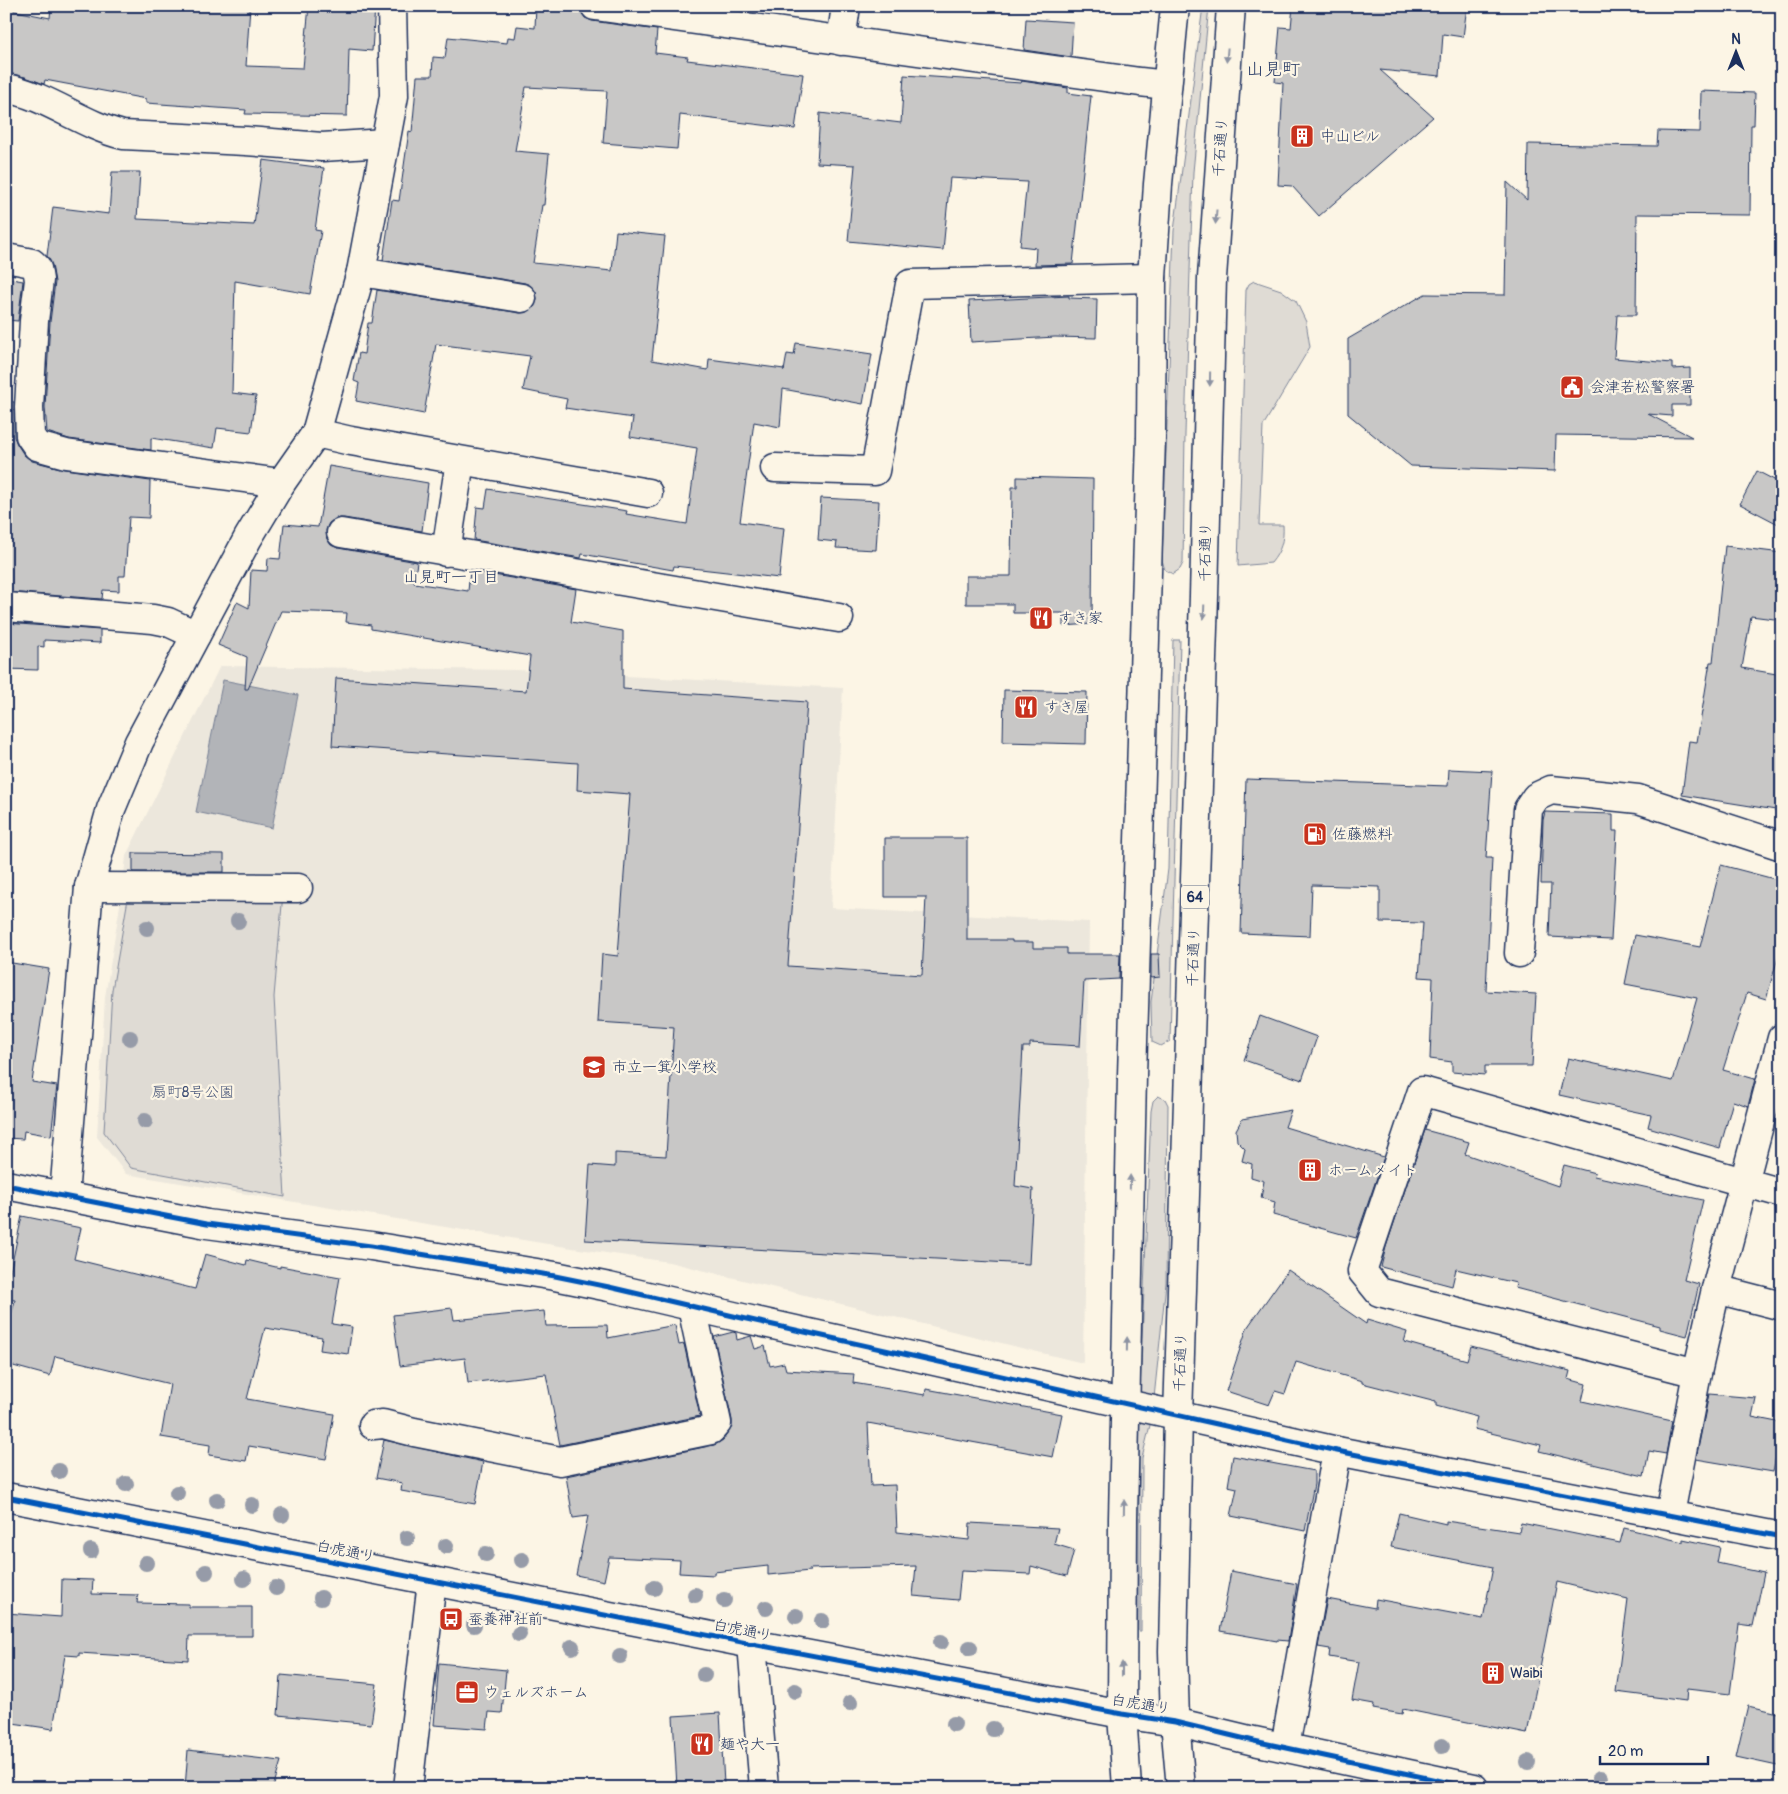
<svg xmlns="http://www.w3.org/2000/svg" width="1788" height="1794" font-family="Pangolin,'Klee One',sans-serif">
  <rect width="100%" height="100%" fill="#fcf5e5"/>
  <filter id="ink" filterUnits="userSpaceOnUse"><feTurbulence type="fractalNoise" baseFrequency=".02" numOctaves="2"/><feDisplacementMap in="SourceGraphic" scale="10" xChannelSelector="R" yChannelSelector="G"/><feConvolveMatrix kernelMatrix="1 2 1 2 8 2 1 2 1" color-interpolation-filters="sRGB"/></filter>
  <g filter="url(#ink)">
    <polygon fill="#ece7dc" points="220,666 517,670 843,688 831,908 1089,922 1083,1363 669,1262 572,1248 126,1174 97,1137 105,997 122,893 126,856"/>
    <g fill="#dfdbd4" stroke="#7d8599">
      <polygon points="1203,6 1209,6 1193,172 1185,434 1183,563 1180,569 1173,574 1165,570 1162,560 1174,231"/>
      <path d="M1254 281 1281 290 1296 301 1306 322 1310 347 1263 426 1259 525H1283C1284 540 1281 551 1271 563L1238 566 1246 290 1249 284Z"/>
      <polygon points="1173,640 1180,640 1170,1041 1161,1046 1152,1042 1151,1002 1168,869"/>
      <polygon points="129,893 283,893 274,997 285,1197 131,1168 104,1132 112,990"/>
      <polygon points="1158,1096 1165,1099 1168,1105 1166,1283 1152,1417 1142,1458 1141,1631 1139,1631 1139,1418 1151,1111 1153,1101"/>
    </g>
    <polygon fill="#b2b4b8" stroke="#767f94" points="223,680 298,695 272,828 196,812"/>
    <g fill="#c8c7c6" stroke="#1b2f5e">
      <polygon points="51,6 250,6 246,66 303,68 309,6 375,6 372,51 349,49 347,116 245,114 246,110 146,103 146,99 45,80 44,84 25,77 6,73 6,9 50,18"/>
      <polygon points="536,6 580,6 581,12 585,18 592,21 657,30 655,53 688,57 687,60 803,74 795,129 680,115 677,149 603,143 607,91 526,87 515,151 549,154 544,205 542,205 533,263 612,271 616,231 665,236 652,360 708,370 709,359 784,369 784,371 787,354 794,355 796,343 872,354 863,404 783,389 780,427 754,422 740,522 784,528 779,578 674,566 673,570 582,554 581,558 474,540 477,507 485,508 488,489 627,511 626,514 687,524 697,448 630,437 633,418 565,408 567,399 523,390 530,356 436,344 424,414 356,401 359,383 354,381 359,353 364,354 368,323 372,323 377,290 520,313 528,312 534,307 537,300 536,292 531,286 525,283 383,260 392,200 399,201 409,131 412,132 417,76 432,76 433,57 445,58 448,37 507,43 508,37 515,38 517,26 535,28"/>
      <polygon points="1293,6 1467,6 1463,37 1443,34 1440,76 1380,70 1433,117 1319,216 1292,186 1278,185 1283,83 1275,82 1280,27 1291,28"/>
      <polygon points="1026,19 1073,22 1071,57 1024,50"/>
      <polygon points="904,75 1021,83 1022,81 1068,88 1068,93 1091,96 1073,264 1035,265 1036,248 1020,246 1027,182 950,178 943,250 848,241 855,165 817,163 820,113 901,123"/>
      <polygon points="1701,91 1755,93 1754,125 1751,125 1750,215 1637,214 1636,315 1617,315 1614,358 1672,363 1672,369 1690,368 1690,405 1672,405 1672,416 1648,414 1692,437 1556,435 1555,471 1411,466 1348,414 1348,339 1425,294 1505,295 1507,182 1527,200 1528,144 1657,146 1658,131 1700,132"/>
      <polygon points="263,160 324,168 315,230 321,231 310,294 235,281 232,393 256,396 251,432 217,428 214,448 151,438 151,450 69,439 47,432 45,407 50,322 55,282 52,265 47,256 53,207 109,214 112,172 140,172 137,219 254,225"/>
      <polygon points="6,278 23,281 18,321 6,320"/>
      <polygon points="1069,296 1069,298 1097,299 1096,338 1055,337 971,342 969,301"/>
      <polygon points="6,401 14,402 14,437 17,444 24,455 32,461 64,469 150,481 149,518 129,517 125,576 119,576 119,591 103,590 102,599 6,592"/>
      <polygon points="329,466 428,483 422,531 344,518 336,518 329,523 326,530 327,539 331,545 338,548 417,562 414,583 468,591 470,571 576,589 571,622 623,631 623,689 807,702 788,966 922,975 926,897 885,897 885,838 967,838 967,940 1012,940 1012,942 1033,942 1033,948 1067,948 1067,954 1120,954 1119,979 1084,981 1080,1046 1030,1043 1030,1047 1023,1047 1015,1186 1033,1189 1029,1264 585,1240 590,1165 615,1167 615,1153 666,1156 674,1027 598,1022 602,954 618,956 630,794 577,790 578,763 332,746 336,678 526,691 530,656 371,629 371,625 346,622 347,613 281,611 248,689 245,689 247,657 218,645 237,602 249,608 251,570 267,571 268,558 280,559 284,524 318,527"/>
      <polygon points="1757,471 1782,484 1782,526 1740,504"/>
      <polygon points="1017,477 1093,479 1092,624 1063,626 1063,613 1013,613 1013,604 966,604 966,576 1011,576 1012,487 1017,487"/>
      <polygon points="821,498 879,501 876,550 836,548 837,542 818,540"/>
      <polygon points="1725,546 1782,553 1782,620 1751,616 1742,668 1782,675 1782,811 1682,795 1689,741 1697,742 1710,662 1713,662"/>
      <polygon points="6,623 100,630 100,643 44,640 44,647 38,646 38,670 6,669"/>
      <polygon points="1004,690 1087,692 1086,744 1003,742"/>
      <polygon points="1449,769 1492,771 1486,858 1492,858 1486,991 1536,994 1532,1066 1485,1066 1485,1075 1452,1072 1452,1062 1430,1059 1433,978 1419,977 1423,923 1380,922 1380,887 1312,885 1310,936 1241,933 1246,779 1448,786"/>
      <polygon points="1545,812 1613,814 1613,831 1617,831 1611,940 1549,937 1551,884 1541,884 1543,820"/>
      <polygon points="133,853 224,854 224,872 133,872"/>
      <polygon points="1721,865 1782,881 1782,944 1766,999 1747,993 1723,1070 1755,1079 1748,1106 1733,1101 1720,1148 1648,1127 1651,1115 1559,1095 1568,1058 1673,1081 1697,998 1625,984 1635,935 1700,947"/>
      <polygon points="1151,954 1159,954 1160,977 1151,978"/>
      <polygon points="6,962 49,969 32,1082 57,1086 51,1136 24,1131 23,1139 6,1138"/>
      <polygon points="1260,1016 1317,1037 1302,1080 1244,1060"/>
      <polygon points="1291,1110 1285,1127 1384,1157 1356,1238 1273,1215 1275,1202 1261,1198 1264,1181 1251,1177 1252,1164 1242,1161 1245,1149 1237,1141 1236,1130 1242,1119"/>
      <polygon points="1425,1130 1469,1142 1465,1154 1558,1186 1564,1165 1595,1173 1594,1176 1703,1200 1684,1280 1699,1284 1687,1336 1660,1329 1660,1326 1515,1288 1516,1283 1456,1269 1452,1286 1381,1267 1386,1247"/>
      <polygon points="22,1216 81,1228 74,1259 195,1289 205,1254 246,1265 247,1260 280,1268 280,1266 340,1277 332,1324 352,1327 348,1354 320,1350 322,1337 265,1328 247,1399 334,1414 326,1459 249,1446 246,1461 209,1455 210,1445 161,1437 170,1384 55,1356 50,1376 6,1364 6,1336 15,1300 6,1299 6,1291"/>
      <polygon points="1288,1270 1366,1324 1367,1320 1407,1332 1404,1342 1467,1360 1471,1346 1570,1371 1568,1379 1586,1384 1582,1401 1672,1421 1666,1454 1649,1451 1644,1476 1601,1466 1539,1451 1541,1445 1474,1429 1477,1417 1436,1406 1436,1402 1362,1383 1362,1381 1296,1362 1285,1394 1275,1391 1269,1405 1226,1391 1247,1328"/>
      <polygon points="452,1308 454,1320 544,1311 546,1326 607,1325 608,1338 675,1325 679,1345 684,1344 700,1416 560,1445 546,1374 468,1383 465,1358 400,1366 393,1315"/>
      <polygon points="733,1332 736,1333 737,1340 751,1336 755,1349 765,1346 770,1366 784,1363 786,1370 854,1374 853,1383 925,1395 926,1389 1062,1414 1053,1457 868,1423 871,1486 895,1485 897,1532 969,1540 970,1523 1058,1528 1054,1544 1074,1550 1067,1576 1031,1566 1030,1574 961,1571 958,1600 913,1596 916,1566 809,1569 810,1571 768,1575 768,1566 714,1572 714,1575 679,1573 680,1560 609,1557 604,1581 576,1575 588,1516 573,1518 566,1476 714,1445 723,1440 732,1427 732,1420 714,1337"/>
      <polygon points="1709,1394 1756,1398 1752,1417 1782,1423 1773,1472 1696,1459"/>
      <polygon points="384,1440 483,1462 475,1504 401,1491 402,1483 376,1478"/>
      <polygon points="1233,1456 1314,1471 1314,1484 1305,1531 1231,1516 1237,1488 1228,1486"/>
      <polygon points="1399,1513 1446,1524 1446,1521 1519,1532 1521,1523 1620,1543 1624,1528 1683,1542 1683,1539 1720,1547 1717,1563 1764,1573 1753,1626 1739,1624 1730,1694 1687,1689 1686,1701 1616,1692 1628,1599 1557,1582 1527,1734 1403,1709 1402,1714 1373,1709 1374,1704 1352,1700 1359,1662 1329,1657 1330,1649 1318,1647 1327,1599 1375,1608 1376,1599 1483,1619 1493,1567 1391,1547"/>
      <polygon points="1231,1571 1297,1584 1288,1641 1277,1640 1277,1641 1220,1631"/>
      <polygon points="62,1579 93,1580 92,1594 138,1595 137,1603 189,1604 189,1607 252,1607 252,1636 189,1636 188,1660 79,1653 79,1656 65,1655 53,1729 6,1722 6,1613 61,1617"/>
      <polygon points="439,1663 506,1670 502,1713 489,1712 487,1729 434,1725"/>
      <polygon points="281,1675 377,1684 371,1724 278,1715"/>
      <polygon points="1748,1706 1782,1714 1782,1767 1736,1757"/>
      <polygon points="720,1713 724,1784 677,1787 673,1716"/>
      <polygon points="188,1750 281,1761 273,1788 185,1788"/>
    </g>
    <g fill="none" stroke-linecap="round" stroke-linejoin="round">
      <g stroke="#1b2f5e" stroke-width="31">
        <g id="minor">
          <polyline points="595,6 1140,82 1167,85"/>
          <polyline points="841,41 846,6"/>
          <path d="M6 88C48 96 82 125 123 135L246 141 322 147 385 143"/>
          <polyline points="6,258 32,263 37,268 39,280 34,321 29,407 30,436 37,446 66,454 281,483"/>
          <polyline points="361,272 522,298"/>
          <polyline points="316,433 361,272 394,96 392,6"/>
          <polyline points="775,468 875,471 910,284 1152,278"/>
          <polyline points="341,533 839,618"/>
          <polyline points="446,552 460,461"/>
          <polyline points="6,607 153,619 168,622 196,635"/>
          <polyline points="89,887 298,888"/>
          <polyline points="1519,953 1528,809 1536,797 1551,790 1638,799 1782,846"/>
          <polyline points="6,1185 207,1224 371,1246 555,1276 609,1287 742,1318 1337,1451 1782,1537"/>
          <polyline points="64,1196 89,887 111,809 139,742 248,538 281,483 316,433 351,441 648,493"/>
          <polyline points="1716,1289 1782,1306"/>
          <polyline points="1697,1373 1379,1292 1362,1271 1422,1091 1782,1193"/>
          <polyline points="373,1425 383,1424 414,1432 560,1461 711,1430 717,1423 692,1307"/>
          <polyline points="1670,1514 1697,1373 1716,1289 1782,1038"/>
          <polyline points="752,1644 764,1788"/>
          <polyline points="1285,1747 1337,1451"/>
          <polyline points="408,1788 432,1581"/>
        </g>
      </g>
      <g stroke="#1b2f5e" stroke-width="31">
        <polyline id="tertiary" points="6,1497 752,1644 1122,1714 1175,1722 1254,1741 1474,1788"/>
      </g>
      <g stroke="#1b2f5e" stroke-width="31">
        <g id="primary">
          <polyline points="1127,1788 1122,1714 1123,1519 1132,1076 1151,438 1152,278 1158,184 1175,6"/>
          <polyline points="1181,1788 1175,1722 1173,1651 1178,1416 1204,596 1212,278 1231,6"/>
        </g>
      </g>
      <use href="#minor" stroke="#fcf5e5" stroke-width="28"/>
      <use href="#tertiary" stroke="#fcf5e5" stroke-width="28"/>
      <use href="#primary" stroke="#fcf5e5" stroke-width="28"/>
      <g stroke="#fcf5e5" stroke-width="8">
        <g id="cycleway">
          <polyline points="6,1185 207,1224 371,1246 555,1276 609,1287 742,1318 1337,1451 1782,1537"/>
          <polyline points="6,1497 752,1644 1122,1714 1175,1722 1254,1741 1474,1788"/>
        </g>
      </g>
      <use href="#cycleway" stroke="#0057b8" stroke-width="5"/>
    </g>
    <g fill="#969ba8">
      <circle cx="238" cy="921" r="8"/>
      <circle cx="147" cy="928" r="8"/>
      <circle cx="130" cy="1038" r="8"/>
      <circle cx="145" cy="1121" r="8"/>
      <circle cx="59" cy="1471" r="8"/>
      <circle cx="126" cy="1484" r="8"/>
      <circle cx="177" cy="1493" r="8"/>
      <circle cx="217" cy="1500" r="8"/>
      <circle cx="252" cy="1505" r="8"/>
      <circle cx="282" cy="1515" r="8"/>
      <circle cx="407" cy="1538" r="8"/>
      <circle cx="446" cy="1546" r="8"/>
      <circle cx="91" cy="1551" r="8"/>
      <circle cx="486" cy="1554" r="8"/>
      <circle cx="522" cy="1560" r="8"/>
      <circle cx="146" cy="1563" r="8"/>
      <circle cx="206" cy="1572" r="8"/>
      <circle cx="244" cy="1579" r="8"/>
      <circle cx="276" cy="1588" r="8"/>
      <circle cx="654" cy="1588" r="8"/>
      <circle cx="695" cy="1595" r="8"/>
      <circle cx="321" cy="1598" r="8"/>
      <circle cx="724" cy="1600" r="8"/>
      <circle cx="766" cy="1608" r="8"/>
      <circle cx="796" cy="1616" r="8"/>
      <circle cx="822" cy="1621" r="8"/>
      <circle cx="474" cy="1625" r="8"/>
      <circle cx="519" cy="1634" r="8"/>
      <circle cx="941" cy="1642" r="8"/>
      <circle cx="572" cy="1647" r="8"/>
      <circle cx="970" cy="1648" r="8"/>
      <circle cx="620" cy="1656" r="8"/>
      <circle cx="704" cy="1675" r="8"/>
      <circle cx="795" cy="1691" r="8"/>
      <circle cx="850" cy="1703" r="8"/>
      <circle cx="954" cy="1724" r="8"/>
      <circle cx="993" cy="1729" r="8"/>
      <circle cx="1442" cy="1746" r="8"/>
      <circle cx="1528" cy="1762" r="8"/>
      <circle cx="1600" cy="1778" r="8"/>
    </g>
    <defs><path id="oneway-solid" d="M-6-.8H1V-3.2L6.5 0L1 3.2V.8H-6Z" transform="scale(1.25)"/></defs>
    <g fill="#8c92a2">
      <use href="#oneway-solid" transform="translate(1227 55) rotate(95)"/>
      <use href="#oneway-solid" transform="translate(1216 217) rotate(94)"/>
      <use href="#oneway-solid" transform="translate(1210 379) rotate(91)"/>
      <use href="#oneway-solid" transform="translate(1204 612) rotate(92)"/>
      <use href="#oneway-solid" transform="translate(1130 1182) rotate(-89)"/>
      <use href="#oneway-solid" transform="translate(1127 1344) rotate(-89)"/>
      <use href="#oneway-solid" transform="translate(1124 1507) rotate(-89)"/>
      <use href="#oneway-solid" transform="translate(1122 1669) rotate(-90)"/>
    </g>
  </g>
  <defs>
    <g id="building-square" transform="scale(1.25)"><rect x="-9" y="-9" width="18" height="18" rx="4" fill="#c8321e" stroke="#fcf5e5"/><path d="M-4-6H4V6H1V3H-1V6H-4ZM-2.5-4.3h1.7v1.8h-1.7ZM.8-4.3h1.7v1.8H.8ZM-2.5-1h1.7V.8h-1.7ZM.8-1h1.7V.8H.8Z" fill="#fff"/></g>
    <g id="civic-square" transform="scale(1.25)"><rect x="-9" y="-9" width="18" height="18" rx="4" fill="#c8321e" stroke="#fcf5e5"/><path d="M-.6-6.5H3V-4.5H.6V-3L4-1V1h2V6H-6V1h2V-1L-.6-3ZM-1.2 2.5V6h2.4V2.5Z" fill="#fff"/></g>
    <g id="restaurant-square" transform="scale(1.25)"><rect x="-9" y="-9" width="18" height="18" rx="4" fill="#c8321e" stroke="#fcf5e5"/><path d="M-5-6h1v4h1v-4h1v4h1v-4h1v5L-1.5 .5V6h-2V.5L-5-1ZM5-6V6H3V1.5H1.5Q1.5-4 5-6Z" fill="#fff"/></g>
    <g id="fuel-square" transform="scale(1.25)"><rect x="-9" y="-9" width="18" height="18" rx="4" fill="#c8321e" stroke="#fcf5e5"/><path d="M-5.5-6h7V0h2V4h1.3V-2.5L3-4.5l.8-.8L6-3V5H2.5V1h-1V6h-7ZM-4.2-4.7v3.2H.2V-4.7Z" fill="#fff"/></g>
    <g id="school-square" transform="scale(1.25)"><rect x="-9" y="-9" width="18" height="18" rx="4" fill="#c8321e" stroke="#fcf5e5"/><path d="M0-5L7-2L0 1L-7-2ZM-4 1L0 2.5L4 1V4Q0 6-4 4Z" fill="#fff"/></g>
    <g id="bus-square" transform="scale(1.25)"><rect x="-9" y="-9" width="18" height="18" rx="4" fill="#c8321e" stroke="#fcf5e5"/><path d="M-5-6H5V4H4V6H2V4H-2V6H-4V4H-5ZM-3.5-4V0h7V-4ZM-3.5 1.2v1.5H-2V1.2ZM2 1.2v1.5H3.5V1.2Z" fill="#fff"/></g>
    <g id="office-square" transform="scale(1.25)"><rect x="-9" y="-9" width="18" height="18" rx="4" fill="#c8321e" stroke="#fcf5e5"/><path d="M-6-3h4V-5.5h4V-3h4V5H-6ZM-1-4.5V-3h2v-1.5ZM-6 0V1H6V0Z" fill="#fff"/></g>
  </defs>
  <g fill-rule="evenodd">
    <use href="#building-square" x="1302" y="136"/>
    <use href="#civic-square" x="1572" y="387"/>
    <use href="#restaurant-square" x="1041" y="618"/>
    <use href="#restaurant-square" x="1026" y="707"/>
    <use href="#fuel-square" x="1315" y="834"/>
    <use href="#school-square" x="594" y="1067"/>
    <use href="#building-square" x="1310" y="1170"/>
    <use href="#bus-square" x="451" y="1619"/>
    <use href="#building-square" x="1493" y="1673"/>
    <use href="#office-square" x="467" y="1692"/>
    <use href="#restaurant-square" x="702" y="1744"/>
  </g>
  <g text-anchor="middle" stroke-width="4.5" stroke-linejoin="round" paint-order="stroke">
    <rect fill="#fcf5e5" stroke="#5e6a86" stroke-width="1" x="1181" y="885.5" width="28" height="23" rx="4"/>
    <g font-size="14" font-weight="bold" fill="#1b2f5e">
      <text x="1195" y="902">64</text>
    </g>
    <g font-size="15" fill="#1b2f5e" stroke="#fcf5e5" text-anchor="start">
      <text x="1320" y="141">中山ビル</text>
      <text x="1590" y="392">会津若松警察署</text>
      <text x="1058" y="623">すき家</text>
      <text x="1044" y="712">すき屋</text>
      <text x="1332" y="839">佐藤燃料</text>
      <text x="612" y="1072">市立一箕小学校</text>
      <text x="1328" y="1175">ホームメイト</text>
      <text x="468" y="1624">蚕養神社前</text>
      <text x="1510" y="1678">Waibi</text>
      <text x="484" y="1697">ウェルズホーム</text>
      <text x="720" y="1749">麺や大一</text>
    </g>
    <g font-size="15" fill="#1b2f5e" stroke="#fcf5e5">
      <text transform="translate(1220 147) rotate(-86)" y="5">千石通り</text>
      <text transform="translate(1205 552) rotate(-89)" y="5">千石通り</text>
      <text transform="translate(1193 957) rotate(-88)" y="5">千石通り</text>
      <text transform="translate(1180 1362) rotate(-88)" y="5">千石通り</text>
      <text transform="translate(346 1551) rotate(11)" y="5">白虎通り</text>
      <text transform="translate(743 1630) rotate(11)" y="5">白虎通り</text>
      <text transform="translate(1141 1704) rotate(9)" y="5">白虎通り</text>
    </g>
    <g font-size="15" fill="#425176" stroke="#fcf5e5">
      <text x="193" y="1097">扇町8号公園</text>
    </g>
    <g font-size="16" fill="#1b2f5e" stroke="#fcf5e5">
      <text x="451" y="582">山見町一丁目</text>
    </g>
    <g font-size="18" fill="#1b2f5e" stroke="#fcf5e5">
      <text x="1273" y="75">山見町</text>
    </g>
  </g>
  <rect width="1788" height="1794" fill="none" stroke="#fcf5e5" stroke-width="25"/>
  <rect x="12" y="12" width="1763" height="1769" fill="none" stroke="#1b2f5e" stroke-width="2" filter="url(#ink)"/>
  <g transform="translate(1736 52)" stroke="#fcf5e5" stroke-width="4" paint-order="stroke">
  <path d="M0-4L9 19L0 12L-9 19Z" fill="#1b2f5e"/>
  <text y="-8" font-size="14" font-weight="bold" text-anchor="middle" fill="#1b2f5e">N</text>
  </g>
  <path d="M1600 1756v8h108v-8" fill="none" stroke="#1b2f5e" stroke-width="2.5"/>
  <text x="1608" y="1756" font-size="15" fill="#1b2f5e" stroke="#fcf5e5" stroke-width="4" paint-order="stroke">20 m</text>
</svg>
